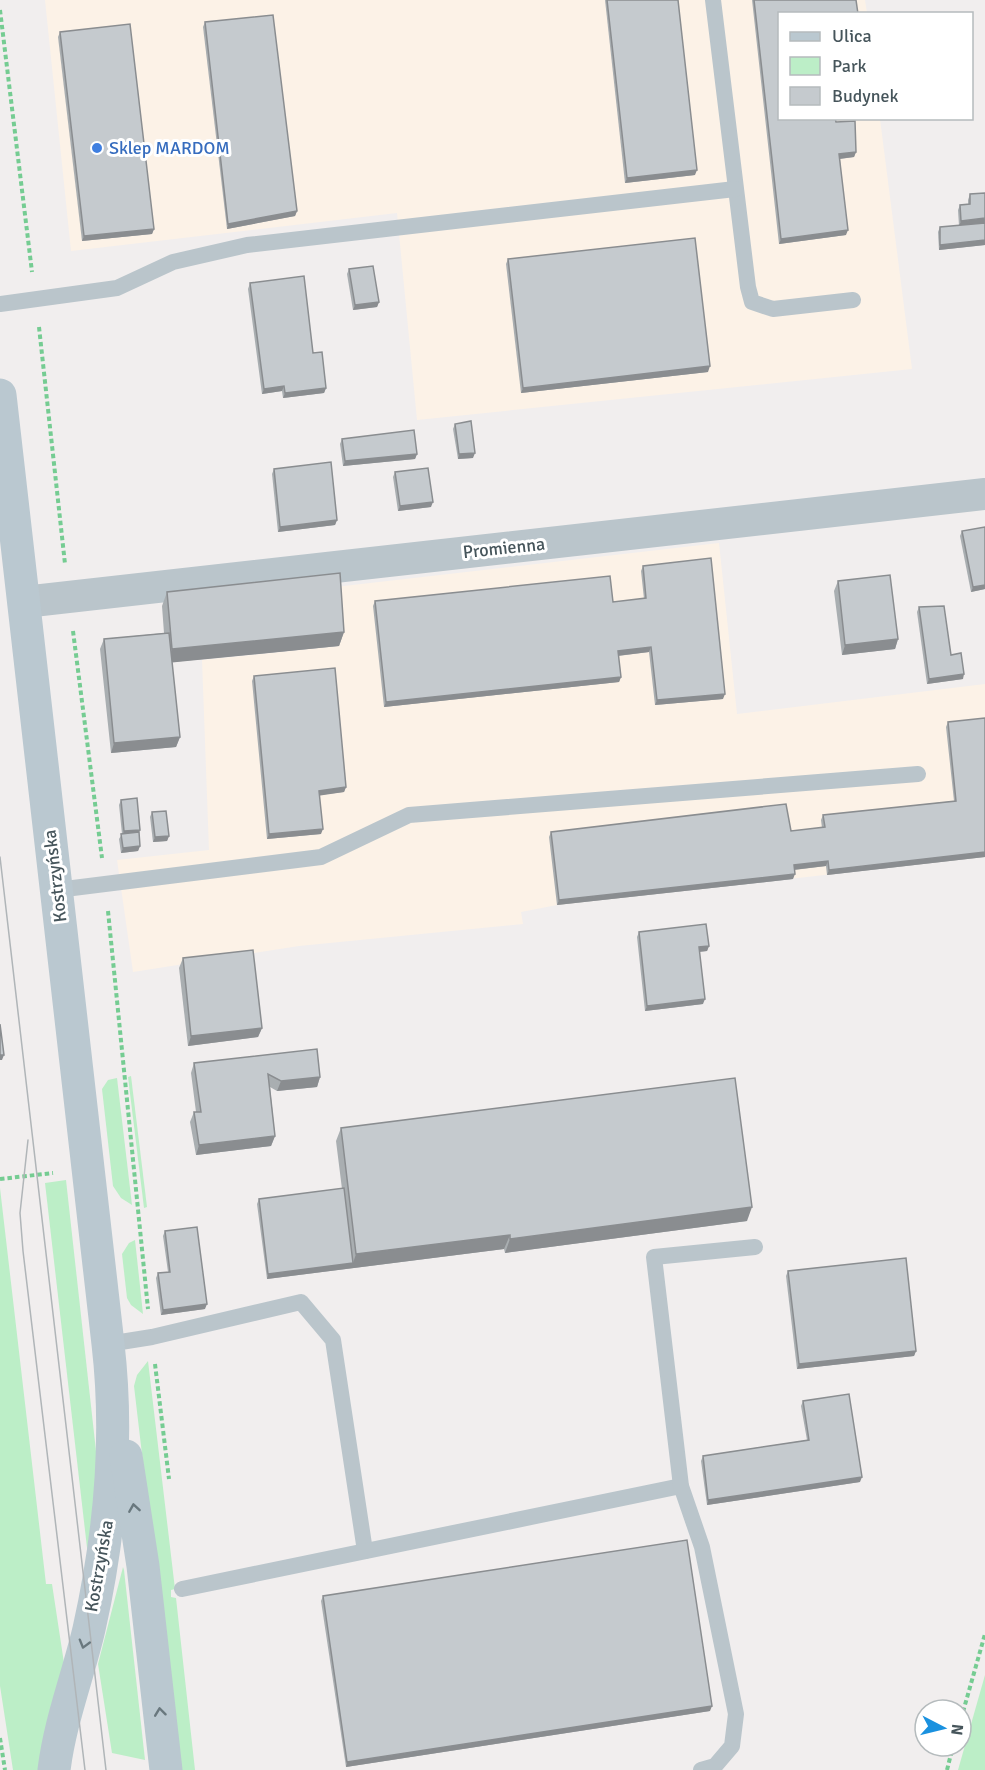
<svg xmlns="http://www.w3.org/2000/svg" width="985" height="1770" font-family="Signika,sans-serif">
  <rect width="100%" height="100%" fill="#f1eeee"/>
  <g fill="#fcf2e7">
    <polygon points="45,0 865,0 867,13 780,14 780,118 880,119 912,369 417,420 397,213 71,251"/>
    <polygon points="719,543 737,714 985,684 985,857 557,905 521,912 523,924 299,946 133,972 117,860 209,850 202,660 339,646 335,587"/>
  </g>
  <g fill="#bceec7">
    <polygon points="131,1076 147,1207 144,1208 128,1077"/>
    <polygon points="117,1078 132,1205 121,1198 113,1186 102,1089 108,1080"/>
    <polygon points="66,1180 97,1460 89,1565 45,1183"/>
    <polygon points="0,1188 46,1584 52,1584 64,1663 39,1770 13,1770 0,1686"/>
    <polygon points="135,1240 143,1314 131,1305 127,1298 122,1254 129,1243"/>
    <polygon points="148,1361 175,1589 171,1590 171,1597 176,1598 195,1770 179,1770 134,1386 137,1375"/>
    <polygon points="123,1567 124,1570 145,1760 112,1753 98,1664"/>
    <polygon points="985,1675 985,1770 958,1770"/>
  </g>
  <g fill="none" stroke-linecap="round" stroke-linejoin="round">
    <g stroke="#75cc92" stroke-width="4" stroke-dasharray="4.5 3" stroke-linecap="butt">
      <polyline points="0,10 32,272"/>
      <polyline points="39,327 65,564"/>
      <polyline points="73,631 102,858"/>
      <polyline points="108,911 148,1309"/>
      <polyline points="0,1179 53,1173"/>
      <polyline points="155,1364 169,1479"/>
      <polyline points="961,1719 985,1634"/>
      <polyline points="0,1738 5,1770"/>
      <polyline points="947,1770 953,1746"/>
    </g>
    <g stroke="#bac5cb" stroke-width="16">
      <polyline points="713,0 748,287 752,302 773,309 853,300"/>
      <polyline points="0,304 117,288 173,262 247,245 735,189"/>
      <polyline points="57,890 321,857 409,815 918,774"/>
      <polyline points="108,1344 152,1337 301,1302 333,1340 365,1551"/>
      <polyline points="182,1589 681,1486"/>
      <polyline points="701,1770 715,1766 732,1746 736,1714 702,1547 681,1486 654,1257 755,1247"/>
    </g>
    <polyline stroke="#bac5cb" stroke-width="32" points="24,602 985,494"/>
    <g stroke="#bac8d0" stroke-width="33">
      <path d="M0 395 108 1344C119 1439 110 1535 89 1629 78 1676 60 1721 54 1770"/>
      <polyline points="126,1456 143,1566 166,1770"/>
    </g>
    <g stroke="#b0b5b8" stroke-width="1.5">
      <polyline points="0,857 106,1770"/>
      <polyline points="28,1140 20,1213 23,1251 85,1770"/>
    </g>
  </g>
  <g fill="#a9aeb1">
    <polygon points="605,0 678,0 695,175 625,183"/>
    <polygon points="752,0 856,0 780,14 836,122 856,152 854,157 840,159 846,235 779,244"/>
    <polygon points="205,22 297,211 295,216 227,229 203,27"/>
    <polygon points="60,32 154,229 152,234 82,241 58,37"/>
    <polygon points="985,193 959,226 958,210 960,205 968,204 968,200 970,194"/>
    <polygon points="985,223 985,245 939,250 938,232 940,227"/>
    <polygon points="508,259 708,372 521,393 506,264"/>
    <polygon points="349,269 379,302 377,307 353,310 347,274"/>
    <polygon points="250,283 313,353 326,388 324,393 283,398 282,391 262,394 248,289"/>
    <polygon points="455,424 473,458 458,459 453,429"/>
    <polygon points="342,439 417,454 415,459 343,466 340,444"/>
    <polygon points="274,469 337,520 335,525 278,532 272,474"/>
    <polygon points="395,472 431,507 398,511 393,477"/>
    <polygon points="985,527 985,589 971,592 960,536 962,531"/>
    <polygon points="643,566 723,699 655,705 649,652 618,656 621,677 619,682 384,707 373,606 375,601 613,602 644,599 641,571"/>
    <polygon points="838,581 898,639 895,649 842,655 834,591"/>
    <polygon points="167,592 344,632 339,646 172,662 180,737 176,747 111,753 100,649 104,639 164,633 162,606"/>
    <polygon points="919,607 951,655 963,679 927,684 917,612"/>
    <polygon points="254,676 346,787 344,792 319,795 321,834 267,839 252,681"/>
    <polygon points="948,722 985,857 827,875 826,866 794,870 793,879 557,905 549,837 551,832 791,831 822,828 821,820 823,815 954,801 946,727"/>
    <polygon points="121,800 139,832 140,846 138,851 121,853 119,839 122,834 119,805"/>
    <polygon points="152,812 169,836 167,841 153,842 150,817"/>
    <polygon points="639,932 709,946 707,951 699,952 703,1004 645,1011 637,937"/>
    <polygon points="183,958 262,1028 258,1037 188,1046 179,968"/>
    <polygon points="194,1063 320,1077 317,1087 277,1091 270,1087 275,1136 271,1146 196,1155 190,1122 194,1112 196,1112 191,1073"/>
    <polygon points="341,1128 747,1221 505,1253 504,1249 267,1279 257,1204 259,1199 342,1189 336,1141"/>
    <polygon points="165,1231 205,1309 161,1315 156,1278 158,1273 168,1272 163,1236"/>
    <polygon points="788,1271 916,1351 914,1356 797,1369 786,1276"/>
    <polygon points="803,1401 860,1482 707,1505 701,1461 703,1456 807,1440 801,1406"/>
    <polygon points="323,1596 710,1711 346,1767 321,1601"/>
  </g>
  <g fill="#8a8d90">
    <polygon points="856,152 854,157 838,159 839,154"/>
    <polygon points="697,170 695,175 625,183 627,178"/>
    <polygon points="297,211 295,216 227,229 228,224"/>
    <polygon points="985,218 985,223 959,226 961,221"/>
    <polygon points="154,229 152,234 82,241 84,236"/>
    <polygon points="848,230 846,235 779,244 781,239"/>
    <polygon points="985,240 985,245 939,250 940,245"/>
    <polygon points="379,302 377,307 353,310 355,305"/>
    <polygon points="710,366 708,372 521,393 523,388"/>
    <polygon points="284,386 282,391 262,394 264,389"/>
    <polygon points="326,388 324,393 283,398 285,393"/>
    <polygon points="475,453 473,458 458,459 459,454"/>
    <polygon points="417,454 415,459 343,466 345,461"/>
    <polygon points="433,502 431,507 398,511 400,506"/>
    <polygon points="337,520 335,525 278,532 280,527"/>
    <polygon points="985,585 985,589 971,592 973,587"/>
    <polygon points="344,632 339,646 167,663 172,649"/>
    <polygon points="898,639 895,649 842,655 845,645"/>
    <polygon points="651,647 649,652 616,656 618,651"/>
    <polygon points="964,674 963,679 927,684 929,679"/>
    <polygon points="621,677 619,682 384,707 386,702"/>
    <polygon points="725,694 723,699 655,705 657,700"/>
    <polygon points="180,737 176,747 111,753 114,743"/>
    <polygon points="346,787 344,792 317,796 319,791"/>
    <polygon points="323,829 321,834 267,839 269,834"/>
    <polygon points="140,830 138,835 122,836 124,831"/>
    <polygon points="169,836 167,841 153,842 155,837"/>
    <polygon points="140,846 138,851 121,853 123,848"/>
    <polygon points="985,852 985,857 827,875 829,870"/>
    <polygon points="828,861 826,866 792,870 794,865"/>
    <polygon points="795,874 793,879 557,905 559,900"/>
    <polygon points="709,946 707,951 697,952 699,947"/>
    <polygon points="705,999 703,1004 645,1011 647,1006"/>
    <polygon points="262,1028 258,1037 188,1046 191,1036"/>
    <polygon points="0,1055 4,1055 2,1060 0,1060"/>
    <polygon points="320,1077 317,1087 277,1091 281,1081"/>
    <polygon points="275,1136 271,1146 196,1155 199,1145"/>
    <polygon points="752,1207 747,1221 505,1253 510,1239"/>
    <polygon points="510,1235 504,1249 267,1279 268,1274 353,1263 356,1254"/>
    <polygon points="207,1304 205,1309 161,1315 163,1310"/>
    <polygon points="916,1351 914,1356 797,1369 799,1364"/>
    <polygon points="862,1477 860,1482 707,1505 708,1500"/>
    <polygon points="712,1706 710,1711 346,1767 347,1762"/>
  </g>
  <g fill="#c5cace" stroke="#8a8d90" stroke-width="1.5">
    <polygon points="607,0 678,0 697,170 627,178"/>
    <polygon points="754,0 856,0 858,14 780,14 780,118 835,118 836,122 855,121 856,152 839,154 848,230 781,239"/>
    <polygon points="273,15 297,211 228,224 205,22"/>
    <polygon points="130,24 154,229 84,236 60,32"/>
    <polygon points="985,193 985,218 961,221 960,205 970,204 970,194"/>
    <polygon points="985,223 985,240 940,245 940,227"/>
    <polygon points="695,238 710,366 523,388 508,259"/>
    <polygon points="373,266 379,302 355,305 349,269"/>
    <polygon points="304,276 313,353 322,352 326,388 285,393 284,386 264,389 250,283"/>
    <polygon points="471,421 475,453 459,454 455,424"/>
    <polygon points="414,430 417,454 345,461 342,439"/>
    <polygon points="331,462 337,520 280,527 274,469"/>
    <polygon points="428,468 433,502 400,506 395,472"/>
    <polygon points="985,527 985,585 973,587 962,531"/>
    <polygon points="711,558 725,694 657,700 651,647 618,651 621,677 386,702 375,601 610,576 613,602 646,598 643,566"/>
    <polygon points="340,573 344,632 172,649 167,592"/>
    <polygon points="890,575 898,639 845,645 838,581"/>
    <polygon points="944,606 951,655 961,653 964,674 929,679 919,607"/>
    <polygon points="169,633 180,737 114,743 104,639"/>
    <polygon points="335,668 346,787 319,791 323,829 269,834 254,676"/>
    <polygon points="985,718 985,852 829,870 828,861 794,865 795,874 559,900 551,832 786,804 791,831 825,827 823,815 956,801 948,722"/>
    <polygon points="137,798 140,830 124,831 121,800"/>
    <polygon points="166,811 169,836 155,837 152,812"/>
    <polygon points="139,832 140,846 123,848 121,834"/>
    <polygon points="706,924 709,946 699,947 705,999 647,1006 639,932"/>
    <polygon points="253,950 262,1028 191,1036 183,958"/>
    <polygon points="0,1024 4,1055 0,1055"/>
    <polygon points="317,1049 320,1077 281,1081 268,1074 275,1136 199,1145 194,1112 201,1112 194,1063"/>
    <polygon points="735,1078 752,1207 510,1239 510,1235 356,1254 341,1128"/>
    <polygon points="344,1188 353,1263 268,1274 259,1199"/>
    <polygon points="197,1227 207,1304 163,1310 158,1273 170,1272 165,1231"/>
    <polygon points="906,1258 916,1351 799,1364 788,1271"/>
    <polygon points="849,1394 862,1477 708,1500 703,1456 809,1440 803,1401"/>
    <polygon points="687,1540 712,1706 347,1762 323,1596"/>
  </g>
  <defs><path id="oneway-chevron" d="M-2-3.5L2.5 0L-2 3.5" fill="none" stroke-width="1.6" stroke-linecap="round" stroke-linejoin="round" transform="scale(1.5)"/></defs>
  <g stroke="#69787e">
    <use href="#oneway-chevron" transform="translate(134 1508) rotate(-99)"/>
    <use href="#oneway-chevron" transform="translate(84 1644) rotate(106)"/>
    <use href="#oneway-chevron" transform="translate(160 1712) rotate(-97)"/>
  </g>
  <circle fill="#3f7fe0" stroke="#fff" stroke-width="2" cx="97" cy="148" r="6"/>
  <g text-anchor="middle" stroke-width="6" stroke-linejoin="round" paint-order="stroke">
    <g font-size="18" fill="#366cbe" stroke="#fff" text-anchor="start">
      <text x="109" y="154">Sklep MARDOM</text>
    </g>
    <g font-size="18" fill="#46555b" stroke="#fff">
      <text transform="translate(504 548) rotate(-6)" y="6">Promienna</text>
      <text transform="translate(55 876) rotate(-97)" y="6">Kostrzyńska</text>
      <text transform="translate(99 1566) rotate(-80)" y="6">Kostrzyńska</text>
    </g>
  </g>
  <rect x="778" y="12" width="195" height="108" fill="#ffffff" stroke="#b5bbbd" stroke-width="1.5"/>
  <rect x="790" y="32" width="30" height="9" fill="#bac8d0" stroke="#b5bbbd" stroke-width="1.5"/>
  <text x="832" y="42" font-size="18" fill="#46555b">Ulica</text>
  <rect x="790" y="57" width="30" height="18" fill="#bceec7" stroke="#b5bbbd" stroke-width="1.5"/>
  <text x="832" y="72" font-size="18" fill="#46555b">Park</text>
  <rect x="790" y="87" width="30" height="18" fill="#c5cace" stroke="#b5bbbd" stroke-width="1.5"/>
  <text x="832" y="102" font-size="18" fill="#46555b">Budynek</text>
  <g transform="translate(943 1728) rotate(97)"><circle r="28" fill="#ffffff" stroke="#b5bbbd" stroke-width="1.5"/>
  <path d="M0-4.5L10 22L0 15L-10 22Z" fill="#1a91df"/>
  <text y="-9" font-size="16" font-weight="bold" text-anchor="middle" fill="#46555b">N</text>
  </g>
</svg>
